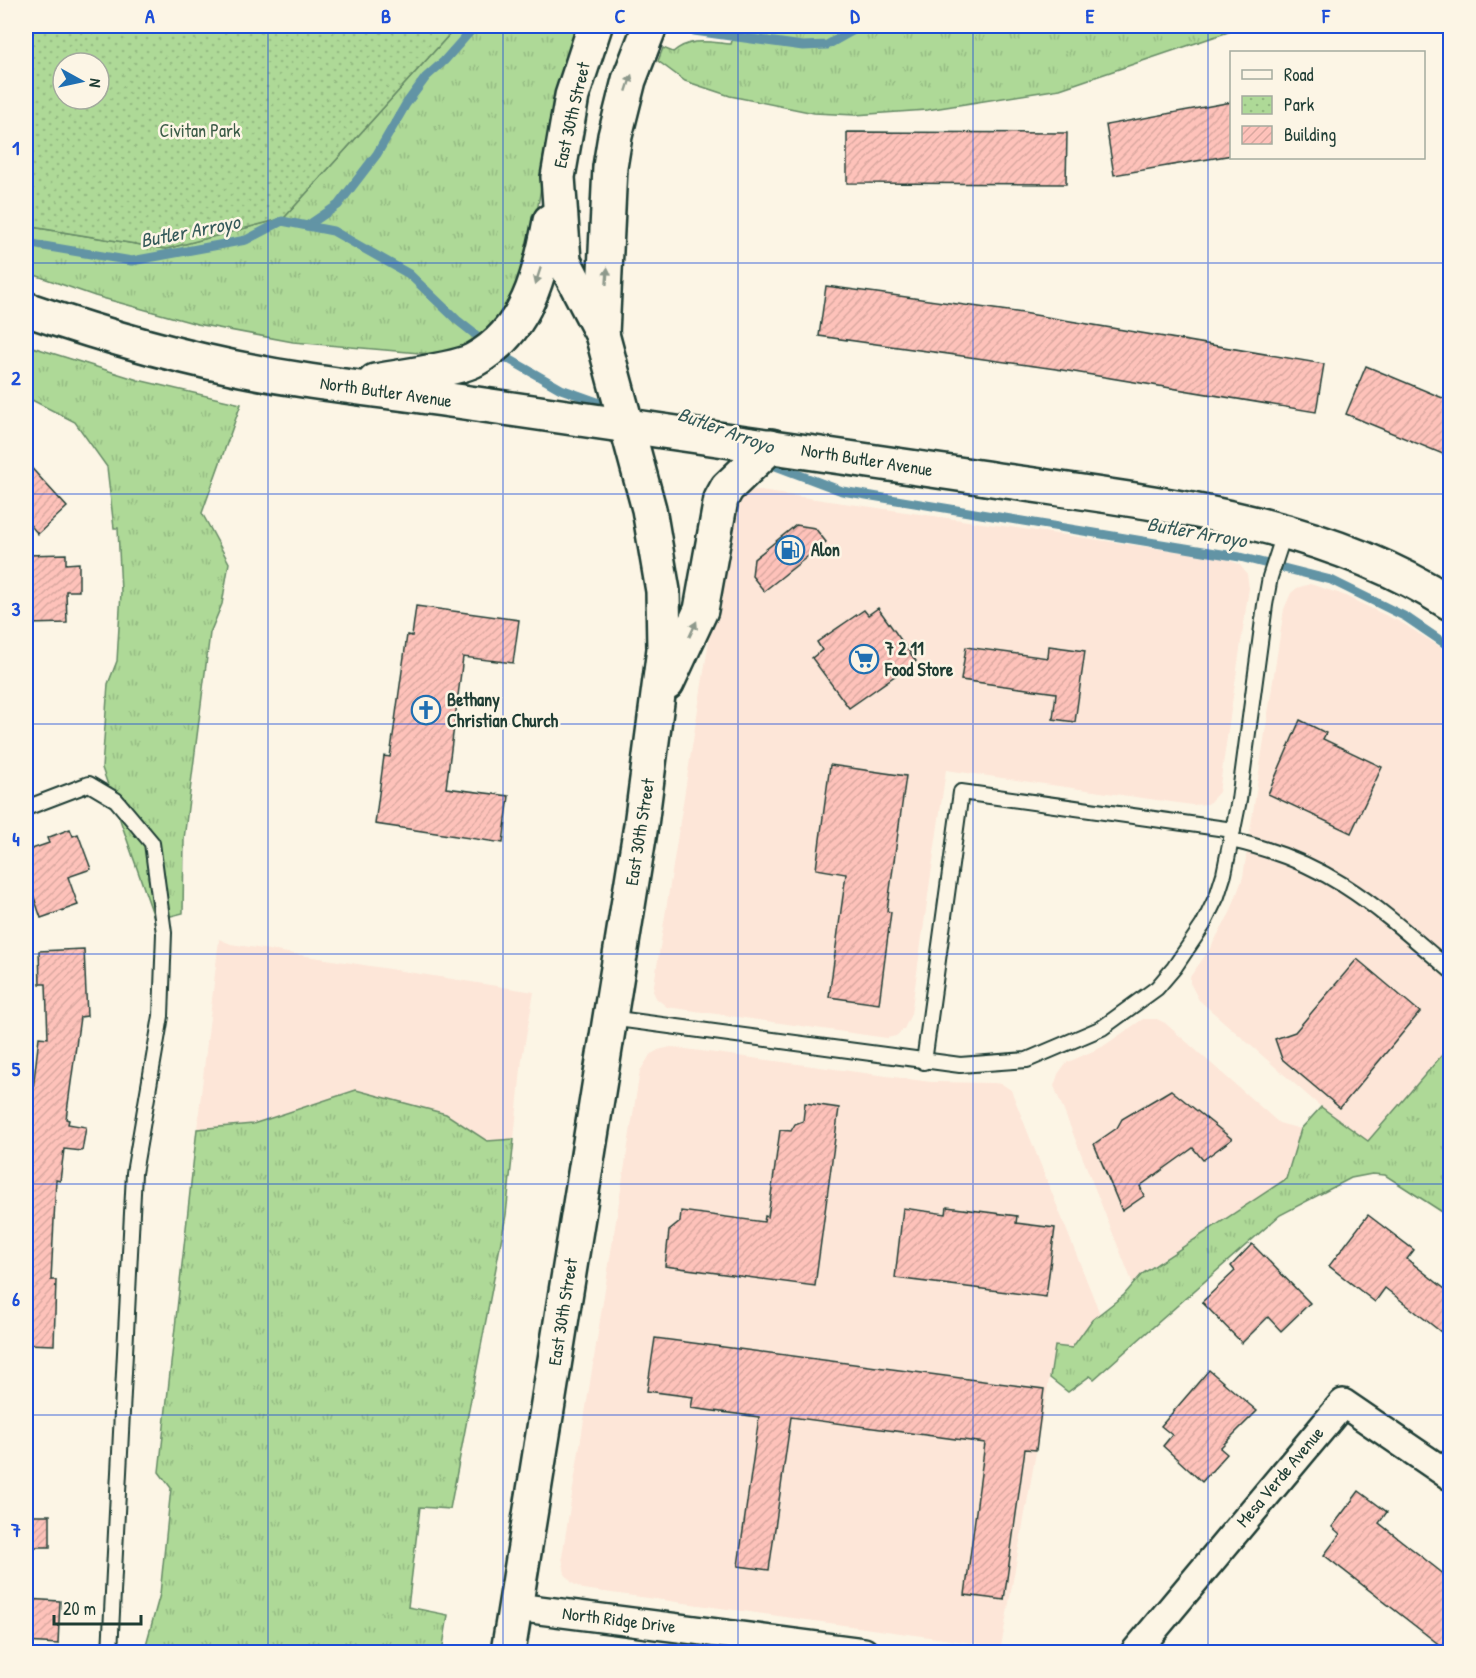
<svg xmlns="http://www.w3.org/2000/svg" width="1476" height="1678" font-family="'Patrick Hand',sans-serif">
  <defs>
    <pattern id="grass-tufts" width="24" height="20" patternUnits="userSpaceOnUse" patternTransform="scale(1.5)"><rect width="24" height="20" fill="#aed997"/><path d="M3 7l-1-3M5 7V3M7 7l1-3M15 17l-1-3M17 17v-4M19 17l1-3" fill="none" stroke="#95bb83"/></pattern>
    <pattern id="park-dots" width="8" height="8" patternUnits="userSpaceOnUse" patternTransform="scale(1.5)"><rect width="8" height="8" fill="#aed997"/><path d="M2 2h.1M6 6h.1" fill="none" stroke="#95bb83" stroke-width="1.8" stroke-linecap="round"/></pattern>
    <pattern id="building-hatch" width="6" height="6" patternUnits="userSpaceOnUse" patternTransform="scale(1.5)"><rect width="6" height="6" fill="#fec2ba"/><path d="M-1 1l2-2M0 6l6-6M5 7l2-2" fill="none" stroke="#d9a8a0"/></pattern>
  </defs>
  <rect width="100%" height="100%" fill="#fcf5e5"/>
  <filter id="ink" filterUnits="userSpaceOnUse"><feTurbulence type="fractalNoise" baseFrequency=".0167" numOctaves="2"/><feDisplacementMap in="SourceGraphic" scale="12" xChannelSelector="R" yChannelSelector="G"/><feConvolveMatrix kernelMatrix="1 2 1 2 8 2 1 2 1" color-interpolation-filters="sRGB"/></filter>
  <g filter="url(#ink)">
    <g fill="#fde6d8">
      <polygon points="754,490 1224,558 1239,564 1247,574 1249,588 1219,792 1208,804 1192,805 946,770 911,1014 904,1029 896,1036 887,1038 667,1007 656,998 653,991 729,515 742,495"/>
      <polygon points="1310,584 1341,594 1402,623 1450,653 1450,1048 1449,1047 1368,1142 1321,1107 1199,1000 1190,983 1190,977 1209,950 1230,913 1243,877 1284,609 1291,593 1297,588"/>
      <polygon points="219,939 231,944 534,992 522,1059 514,1139 487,1141 446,1114 356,1090 253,1124 197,1129"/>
      <polygon points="1143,1019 1157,1019 1165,1023 1279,1123 1301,1129 1286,1179 1142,1273 1133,1284 1054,1086 1058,1074 1066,1063 1102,1047"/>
      <polygon points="671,1047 931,1082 994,1083 1002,1084 1011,1090 1100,1314 1072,1348 1055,1347 1001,1647 583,1589 572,1583 565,1574 562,1557 640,1071 650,1055 658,1050"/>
    </g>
    <g fill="url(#grass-tufts)" stroke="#668b66" stroke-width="1.5">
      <polygon points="457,26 578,26 552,119 537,212 514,306 473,345 445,353 431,354 293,342 197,324 95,296 26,272 26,226 166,249 284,218"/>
      <path d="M769 26H1246L1060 89 927 110 855 115 814 113 730 96 685 81 658 61 663 48 673 52C691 37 708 42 731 44L736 28Z"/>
      <polygon points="26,345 138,380 241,404 202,513 229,563 222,604 210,633 184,839 183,913 155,920 102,768 108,684 117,661 121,592 118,528 114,528 107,467 75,422 26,397"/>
      <polygon points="1449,1047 1450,1217 1385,1175 1372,1174 1351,1178 1280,1215 1094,1379 1090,1376 1068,1392 1050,1378 1055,1346 1072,1348 1092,1320 1124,1295 1142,1274 1286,1179 1301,1129 1321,1107 1368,1141"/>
      <polygon points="356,1090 446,1114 487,1141 514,1139 506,1215 450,1509 420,1507 408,1607 448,1615 442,1652 144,1652 160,1594 171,1488 159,1472 197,1129 253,1124"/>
    </g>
    <path fill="url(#park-dots)" stroke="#668b66" stroke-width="1.5" fill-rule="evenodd" d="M26 26H457L284 218 166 249 26 226ZM63 63H99V99H63Z"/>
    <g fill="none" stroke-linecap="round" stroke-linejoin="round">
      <g stroke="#6294a5" stroke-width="9">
        <polyline points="687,30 803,46 827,45 861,26"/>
        <polyline points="307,226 338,205 377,154 406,104 426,77 444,61 475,26"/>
        <polyline points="26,243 132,261 246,240 282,221 333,231 409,274 457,320 500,354 561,389 614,408"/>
        <polyline points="765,462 842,491 1240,557 1331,580 1406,617 1450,647"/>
      </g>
    </g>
    <g fill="url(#building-hatch)" stroke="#1f3d34" stroke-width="1.5">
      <polygon points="1232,102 1232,155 1114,175 1106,125"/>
      <polygon points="847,132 1067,133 1066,184 847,183"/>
      <polygon points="826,286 1023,313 1324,364 1316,412 1056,369 819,336"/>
      <polygon points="1366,366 1450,401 1450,457 1346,414"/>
      <polygon points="26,462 67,507 38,534 26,520"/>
      <polygon points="796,525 815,528 826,542 764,591 752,576 754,559"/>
      <polygon points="66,554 66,564 79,563 79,591 66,591 67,623 28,624 26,555"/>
      <polygon points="416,606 519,620 513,663 463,657 446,788 509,796 503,843 375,824 384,756 390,757 407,635 412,636"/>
      <polygon points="878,608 916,661 849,708 812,658 822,650 817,642 864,610 868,615"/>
      <polygon points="1049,646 1085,651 1075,722 1053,719 1056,693 961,680 966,647 1048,658"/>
      <polygon points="1300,720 1326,733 1323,739 1382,767 1351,833 1268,794"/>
      <polygon points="830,765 906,776 887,911 891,912 879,1004 829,997 846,874 816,869"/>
      <polygon points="70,829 73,836 78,834 91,869 68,877 78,905 41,918 26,874 26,851 49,843 47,838"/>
      <polygon points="84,949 87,1016 80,1017 66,1119 69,1120 68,1124 86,1127 82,1151 64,1149 60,1181 56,1180 51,1280 56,1280 54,1345 26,1344 26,1149 39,1037 48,1038 46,984 40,984 39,951"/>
      <polygon points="1357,959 1420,1012 1340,1108 1282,1059 1275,1039 1295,1032"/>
      <polygon points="1171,1090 1232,1139 1203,1160 1193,1148 1140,1186 1144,1196 1122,1211 1094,1144 1117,1128 1122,1119"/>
      <polygon points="805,1103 839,1108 815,1286 665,1266 669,1231 680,1222 681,1211 764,1222 765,1216 768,1217 780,1130 791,1131 795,1124 803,1121"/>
      <polygon points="947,1207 1017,1216 1016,1223 1055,1228 1046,1297 895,1278 903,1208 946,1214"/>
      <polygon points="1368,1215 1414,1250 1407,1259 1450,1293 1450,1339 1385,1288 1375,1302 1329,1266"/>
      <polygon points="1252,1244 1310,1303 1281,1331 1268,1317 1242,1343 1202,1302 1235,1271 1231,1266"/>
      <polygon points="655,1338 1044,1389 1036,1450 1025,1449 1004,1600 965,1595 985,1443 791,1417 769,1570 738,1566 759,1417 691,1408 693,1397 647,1391"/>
      <polygon points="1209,1370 1257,1411 1220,1448 1227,1454 1202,1482 1163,1446 1172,1435 1161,1426"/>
      <polygon points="1359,1491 1387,1512 1379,1523 1450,1579 1450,1653 1324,1555 1340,1534 1332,1527"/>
      <rect x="26" y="1515" width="24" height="32"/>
      <polygon points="26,1599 60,1601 58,1644 26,1642"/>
    </g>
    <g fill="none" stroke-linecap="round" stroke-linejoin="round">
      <g stroke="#1f3d34" stroke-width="18">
        <g id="lane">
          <polyline points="26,808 89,784 116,800 152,843 164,933 161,1016 134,1173 110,1652"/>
          <path d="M1231 840C1330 862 1376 906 1450 970"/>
          <polyline points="610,1018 960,1065 1027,1060 1102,1028 1157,988 1174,968 1203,925 1217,896 1224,874 1239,800 1265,605 1270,577 1285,531"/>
          <polyline points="924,1062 961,792 1233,830"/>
        </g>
      </g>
      <g stroke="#1f3d34" stroke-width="32">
        <g id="street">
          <polyline points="516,1607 864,1652"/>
          <polyline points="1135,1652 1343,1403 1450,1476"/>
        </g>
      </g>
      <g stroke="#1f3d34" stroke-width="38">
        <g id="secondary">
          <path d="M26 309C116 340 208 366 303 380 361 389 419 395 477 404 644 429 812 452 979 477 1139 502 1310 514 1450 603"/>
          <polyline points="602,334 610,167 615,136 629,80 650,26"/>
          <path d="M375 381C397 377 458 369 474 360 527 331 540 275 550 221"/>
          <polyline points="667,683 701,610 721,499 727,488 771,446"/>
          <polyline points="508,1652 641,825 664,649 663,591 649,509 602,334 564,261 558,177 572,96 595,26"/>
        </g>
      </g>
      <use href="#lane" stroke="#fcf5e5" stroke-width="14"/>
      <use href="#street" stroke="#fcf5e5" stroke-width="27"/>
      <use href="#secondary" stroke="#fcf5e5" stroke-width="33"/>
    </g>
    <defs><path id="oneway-solid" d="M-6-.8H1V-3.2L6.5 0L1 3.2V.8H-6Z" transform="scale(1.5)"/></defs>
    <g fill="#8e998c">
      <use href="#oneway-solid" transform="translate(629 83) rotate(-72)"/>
      <use href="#oneway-solid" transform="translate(538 276) rotate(108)"/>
      <use href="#oneway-solid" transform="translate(607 276) rotate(-86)"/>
      <use href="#oneway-solid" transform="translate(693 629) rotate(-65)"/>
    </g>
  </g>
  <path fill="none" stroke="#1d4ed8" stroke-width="1.5" stroke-opacity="0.55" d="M268 26V1652M503 26V1652M738 26V1652M973 26V1652M1208 26V1652M26 263H1450M26 494H1450M26 724H1450M26 954H1450M26 1184H1450M26 1415H1450"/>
  <defs>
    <g id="fuel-ring" transform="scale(1.5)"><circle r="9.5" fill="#fcf5e5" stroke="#1f6fb2" stroke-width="1.5"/><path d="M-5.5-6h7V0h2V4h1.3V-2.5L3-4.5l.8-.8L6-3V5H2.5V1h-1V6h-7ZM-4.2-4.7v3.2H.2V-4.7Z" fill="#1f6fb2"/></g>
    <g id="supermarket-ring" transform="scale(1.5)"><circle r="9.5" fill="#fcf5e5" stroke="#1f6fb2" stroke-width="1.5"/><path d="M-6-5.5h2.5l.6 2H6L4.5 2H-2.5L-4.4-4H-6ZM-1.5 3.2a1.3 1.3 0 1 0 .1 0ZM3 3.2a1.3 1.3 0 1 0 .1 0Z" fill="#1f6fb2"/></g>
    <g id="church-ring" transform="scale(1.5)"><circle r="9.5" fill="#fcf5e5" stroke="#1f6fb2" stroke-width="1.5"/><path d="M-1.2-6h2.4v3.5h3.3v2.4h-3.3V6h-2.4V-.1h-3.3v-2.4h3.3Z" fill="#1f6fb2"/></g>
  </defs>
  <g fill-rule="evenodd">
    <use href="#fuel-ring" x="790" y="550"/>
    <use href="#supermarket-ring" x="864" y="659"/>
    <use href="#church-ring" x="426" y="710"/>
  </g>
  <g text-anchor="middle" stroke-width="5" stroke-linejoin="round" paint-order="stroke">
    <g font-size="18" fill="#1f3d34" stroke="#fcf5e5">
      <text transform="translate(572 115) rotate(-77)" y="6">East 30th Street</text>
      <text transform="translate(386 392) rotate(8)" y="6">North Butler Avenue</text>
      <text transform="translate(867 460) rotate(9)" y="6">North Butler Avenue</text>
      <text transform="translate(640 832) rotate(-81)" y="6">East 30th Street</text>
      <text transform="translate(563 1312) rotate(-81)" y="6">East 30th Street</text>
      <text transform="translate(1280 1477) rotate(-50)" y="6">Mesa Verde Avenue</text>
      <text transform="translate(619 1620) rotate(7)" y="6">North Ridge Drive</text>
    </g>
    <g font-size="18" fill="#3c5c48" stroke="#fcf5e5">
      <text x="200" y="137">Civitan Park</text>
    </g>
    <g font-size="18" font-weight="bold" fill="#1f3d34" stroke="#fcf5e5" text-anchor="start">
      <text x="811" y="556">Alon</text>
      <text x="885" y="655">7 2 11<tspan x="885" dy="21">Food Store</tspan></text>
      <text x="447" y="706">Bethany<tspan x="447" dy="21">Christian Church</tspan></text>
    </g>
    <g font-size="20" font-style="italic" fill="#355a5a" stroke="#fcf5e5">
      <text transform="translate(190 231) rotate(-11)" y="7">Butler Arroyo</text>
      <text transform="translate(726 430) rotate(20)" y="7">Butler Arroyo</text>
      <text transform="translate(1197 532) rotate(10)" y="7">Butler Arroyo</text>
    </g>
  </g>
  <rect width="1476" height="1678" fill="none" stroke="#fcf5e5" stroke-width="66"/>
  <rect x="1230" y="51" width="195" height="108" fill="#fcf5e5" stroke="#a4ab9e" stroke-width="1.5"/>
  <rect x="1242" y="70" width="30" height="9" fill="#fcf5e5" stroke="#a4ab9e" stroke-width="1.5"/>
  <text x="1284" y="81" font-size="18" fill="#1f3d34">Road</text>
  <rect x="1242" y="96" width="30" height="18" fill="url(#park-dots)" stroke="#a4ab9e" stroke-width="1.5"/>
  <text x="1284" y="111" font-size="18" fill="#1f3d34">Park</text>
  <rect x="1242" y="126" width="30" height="18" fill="url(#building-hatch)" stroke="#a4ab9e" stroke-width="1.5"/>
  <text x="1284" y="141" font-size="18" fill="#1f3d34">Building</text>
  <g transform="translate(81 81) rotate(98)"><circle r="28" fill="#fcf5e5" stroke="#a4ab9e" stroke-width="1.5"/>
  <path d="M0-4.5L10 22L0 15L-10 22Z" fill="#1f6fb2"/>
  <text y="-9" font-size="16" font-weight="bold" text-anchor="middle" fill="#1f3d34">N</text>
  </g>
  <path d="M54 1615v9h87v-9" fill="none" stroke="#1f3d34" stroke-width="3"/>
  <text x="63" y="1615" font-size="18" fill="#1f3d34" stroke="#fcf5e5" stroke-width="4.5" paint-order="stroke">20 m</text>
  <rect x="33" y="33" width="1410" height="1612" fill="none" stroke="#1d4ed8" stroke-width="2"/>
  <g font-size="20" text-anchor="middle" font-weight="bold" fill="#1d4ed8">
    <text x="150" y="23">A</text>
    <text x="386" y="23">B</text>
    <text x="620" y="23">C</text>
    <text x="855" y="23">D</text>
    <text x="1090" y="23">E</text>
    <text x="1326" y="23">F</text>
    <text x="16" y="155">1</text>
    <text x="16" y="385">2</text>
    <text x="16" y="616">3</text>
    <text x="16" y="846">4</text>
    <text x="16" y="1076">5</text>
    <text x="16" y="1306">6</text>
    <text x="16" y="1537">7</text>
  </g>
</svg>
